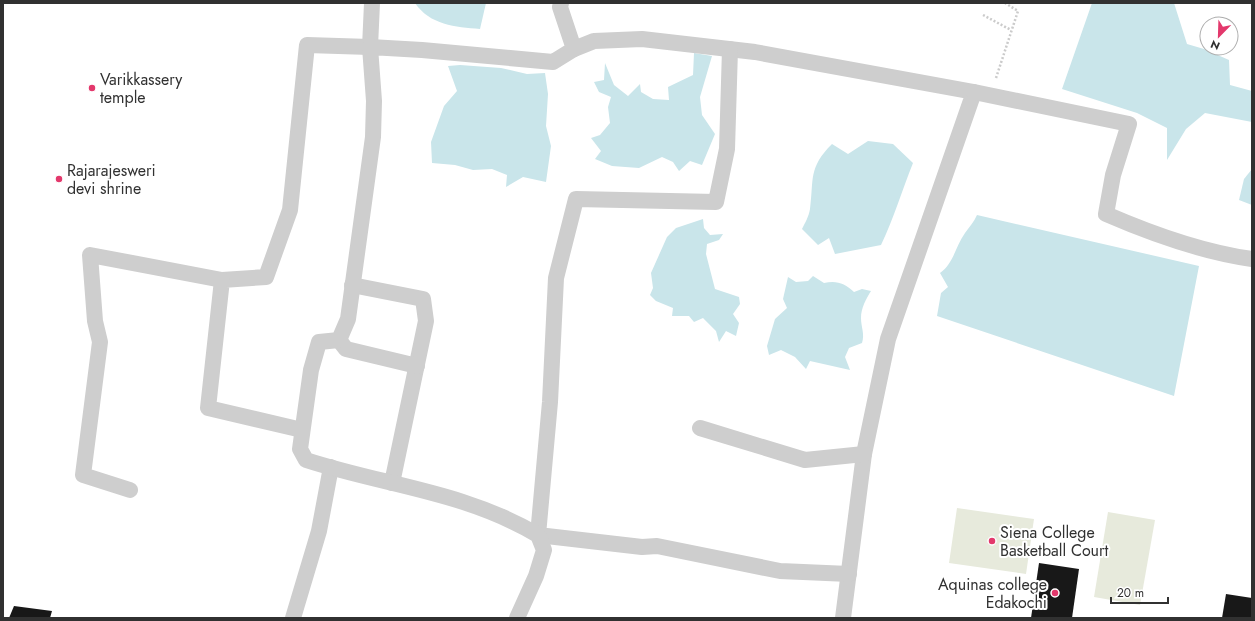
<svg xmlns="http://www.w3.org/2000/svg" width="1255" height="621" font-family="Jost,sans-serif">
  <rect width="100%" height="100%" fill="#fff"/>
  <g fill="#e7eadc">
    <polygon points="957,508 1034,519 1026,574 949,563"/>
    <polygon points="1108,512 1155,520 1140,605 1094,597"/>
  </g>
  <g fill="#c9e5ea">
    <path d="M415 3H486L480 29C455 27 430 25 415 3Z"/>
    <polygon points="1092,3 1174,3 1187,44 1204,49 1229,60 1230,85 1252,91 1252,122 1205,113 1186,129 1167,160 1167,128 1137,113 1062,89"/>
    <polygon points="694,53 712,56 700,97 702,115 715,134 702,165 690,161 679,171 673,162 662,157 639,168 612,166 595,159 601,151 591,138 600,135 610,123 608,107 611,97 599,92 594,82 604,80 605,63 614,85 628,96 640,84 641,92 653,99 669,100 668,87 693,75"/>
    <polygon points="460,65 501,68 527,74 545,73 548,94 546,126 551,146 546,182 523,177 506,187 507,175 492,169 473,170 455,165 432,163 431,142 444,106 457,91 448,66"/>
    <path d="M868 141 893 144 913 163C902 190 894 218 881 245L835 254 829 238 818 245 802 229C805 223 809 216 810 209 814 179 808 168 832 144L848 154Z"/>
    <polygon points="1252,169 1252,205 1239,200 1244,179"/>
    <path d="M977 215 1199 266 1174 396 937 316 941 293 948 287 940 273C954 263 955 247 965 233 969 227 974 222 977 215Z"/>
    <polygon points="703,219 704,228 710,235 723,234 719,240 707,244 706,254 715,289 739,297 740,304 733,314 739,323 736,336 726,331 719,342 716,331 703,318 694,322 689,316 672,316 673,308 656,301 650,295 653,288 651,273 667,237 676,228"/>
    <path d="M813 276 824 283C836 280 845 283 854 292L862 289 871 291C866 299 861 308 861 318 861 327 865 334 862 343L849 348 845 357 850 370 810 361 806 369 795 357 781 350 769 355 767 346 775 319 787 308 783 299 788 277 796 282 808 281Z"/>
  </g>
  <g fill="#181818">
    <polygon points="1039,563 1079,569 1072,618 1031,618"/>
    <polygon points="1226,594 1252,598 1252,618 1222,618"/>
    <polygon points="14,606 52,611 50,618 9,618"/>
  </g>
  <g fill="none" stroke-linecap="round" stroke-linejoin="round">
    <g stroke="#cbcbcb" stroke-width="2.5" stroke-dasharray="2 2" stroke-linecap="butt">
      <polyline points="983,15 1011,30"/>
      <polyline points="996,78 1018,11 1005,3"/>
    </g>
    <g stroke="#cecece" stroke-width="16">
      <polyline points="574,49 594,41 642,39 755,52 974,92 888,339 864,454 843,618"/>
      <polyline points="730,49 727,149 716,202 576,199 556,278 550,402 538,535 642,547 657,546 780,571 849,574"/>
      <path d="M974 92 1129 124 1113 175 1106 214C1152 234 1202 252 1252 259"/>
      <polyline points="352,285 423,299 426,321 392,483"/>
      <polyline points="339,340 346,349 417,366"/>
      <polyline points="700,428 805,460 864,454"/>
      <polyline points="302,430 208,408 222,280 266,277 290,210 307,45 370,47 372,3"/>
      <polyline points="130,490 83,475 100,342 95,321 90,255 222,280"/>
      <polyline points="293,618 319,531 331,467"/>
      <path d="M517 618 536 576 544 550 538 535C463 491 386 486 306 460L300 449 311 370 319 342 339 340 348 319 373 137 374 101 370 47 422 50 553 62 574 49 560 7 561 3"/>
    </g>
  </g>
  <g fill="#e3386c" stroke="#fff" stroke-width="1.5">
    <circle cx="92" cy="88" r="4"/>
    <circle cx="59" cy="179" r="4"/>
    <circle cx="992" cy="541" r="4"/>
    <circle cx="1055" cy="593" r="4"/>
  </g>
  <g text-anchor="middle" stroke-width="4" stroke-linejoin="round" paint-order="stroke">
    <g font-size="16" fill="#313131" stroke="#fff" text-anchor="start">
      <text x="100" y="85">Varikkassery<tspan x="100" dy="18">temple</tspan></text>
      <text x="67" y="176">Rajarajesweri<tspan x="67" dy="18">devi shrine</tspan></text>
      <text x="1000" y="538">Siena College<tspan x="1000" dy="18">Basketball Court</tspan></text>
      <text x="1047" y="590" text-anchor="end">Aquinas college<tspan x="1047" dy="18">Edakochi</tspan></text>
    </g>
  </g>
  <rect width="1255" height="621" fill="none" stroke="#313131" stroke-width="8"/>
  <g transform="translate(1219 36) rotate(203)"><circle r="19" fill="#ffffff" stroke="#adadad"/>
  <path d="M0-3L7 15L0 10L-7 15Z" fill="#e3386c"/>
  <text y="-6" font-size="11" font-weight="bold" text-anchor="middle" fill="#313131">N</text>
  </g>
  <path d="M1111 597v6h57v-6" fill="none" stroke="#313131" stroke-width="2"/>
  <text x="1117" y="597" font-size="12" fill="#313131" stroke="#ffffff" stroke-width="3" paint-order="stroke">20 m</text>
</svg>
